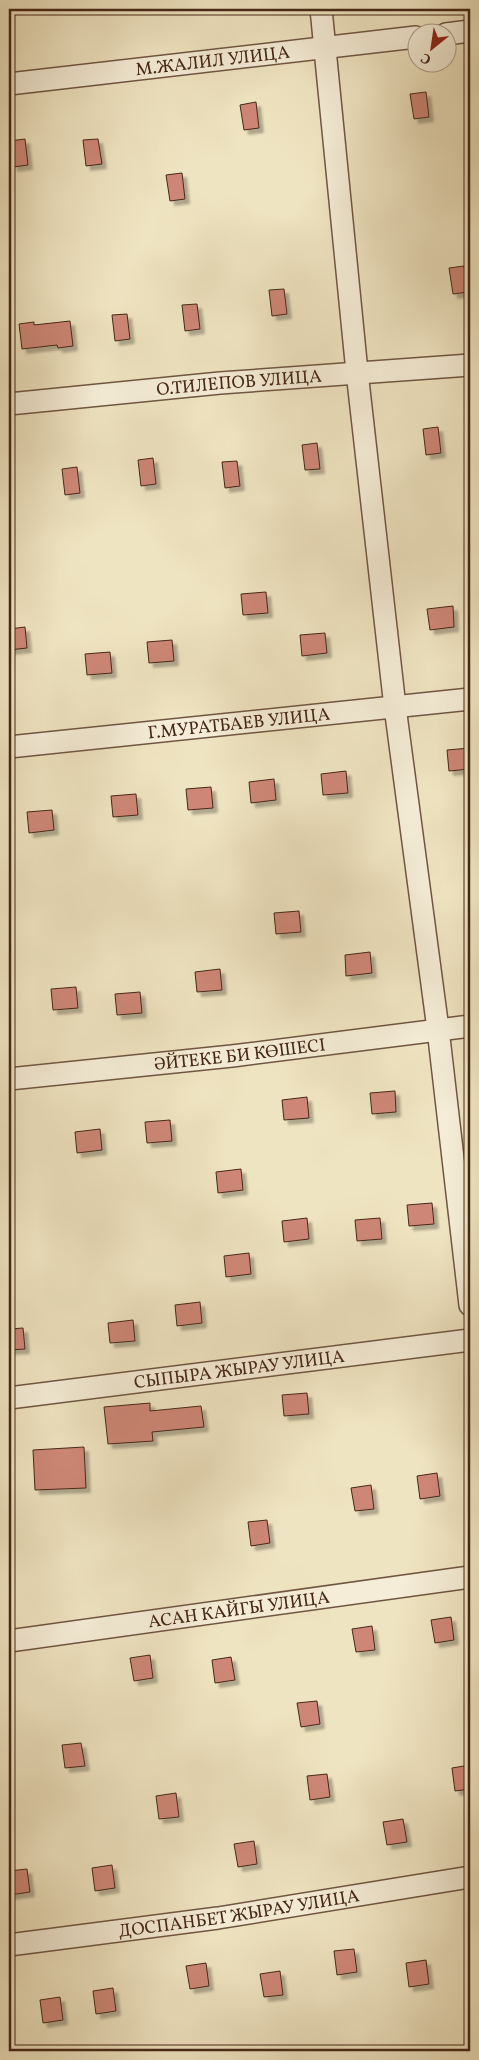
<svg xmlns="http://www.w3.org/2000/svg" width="479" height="2060" font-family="Vollkorn,serif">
  <defs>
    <filter id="shadow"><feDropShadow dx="4.5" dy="4.5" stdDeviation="1" flood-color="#0004"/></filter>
  </defs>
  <rect width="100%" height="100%" fill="#efe4c1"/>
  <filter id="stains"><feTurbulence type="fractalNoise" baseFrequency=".004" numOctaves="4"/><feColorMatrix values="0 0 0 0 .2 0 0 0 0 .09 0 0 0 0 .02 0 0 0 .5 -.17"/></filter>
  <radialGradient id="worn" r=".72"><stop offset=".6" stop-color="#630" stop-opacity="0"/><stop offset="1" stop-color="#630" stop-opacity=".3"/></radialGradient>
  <g fill="#ce8777" stroke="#452717" filter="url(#shadow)">
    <polygon points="426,92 429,117 414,119 410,94"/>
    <polygon points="256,102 259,128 244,130 240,105"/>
    <polygon points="25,139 28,165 13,167 9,141"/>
    <polygon points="98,139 102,164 86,166 83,140"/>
    <polygon points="182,173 185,199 170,201 166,175"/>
    <polygon points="464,266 468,292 453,294 449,268"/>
    <polygon points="284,289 287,314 272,316 269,290"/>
    <polygon points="197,304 200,329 185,331 182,305"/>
    <polygon points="127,314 130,339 115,341 112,315"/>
    <polygon points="70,321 73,346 58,348 57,345 22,349 19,324 34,322 34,325"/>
    <polygon points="438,427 441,453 426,455 423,429"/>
    <polygon points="317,443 320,469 305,470 302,445"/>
    <polygon points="153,458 156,484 141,486 138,460"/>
    <polygon points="237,461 240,486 225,488 222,462"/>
    <polygon points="77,467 80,493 65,495 62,469"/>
    <polygon points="266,592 268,613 243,615 241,594"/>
    <polygon points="453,606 454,627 430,630 427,609"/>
    <polygon points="25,627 27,648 9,650 9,629"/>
    <polygon points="325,633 327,653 302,656 300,635"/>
    <polygon points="172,640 174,661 149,663 147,642"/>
    <polygon points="110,652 112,673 87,675 85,654"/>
    <polygon points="470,748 470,769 449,771 447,750"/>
    <polygon points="346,771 348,793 323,795 321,774"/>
    <polygon points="274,779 276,800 251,803 249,782"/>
    <polygon points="211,787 213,808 188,810 186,789"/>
    <polygon points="136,794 138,815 113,817 111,796"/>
    <polygon points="52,810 54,830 29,833 27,812"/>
    <polygon points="299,911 301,932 276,934 274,913"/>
    <polygon points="370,952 372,973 346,976 345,955"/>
    <polygon points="220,969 222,990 197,992 195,972"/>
    <polygon points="76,987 78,1008 53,1010 51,989"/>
    <polygon points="140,992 142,1013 117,1015 115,994"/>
    <polygon points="395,1091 396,1112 372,1114 370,1093"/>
    <polygon points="307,1097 309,1118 284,1120 282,1100"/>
    <polygon points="170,1120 172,1141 147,1143 145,1122"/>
    <polygon points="100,1129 102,1150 77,1153 75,1132"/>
    <polygon points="241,1169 243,1190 218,1193 216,1172"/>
    <polygon points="432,1203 434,1224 409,1226 407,1205"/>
    <polygon points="307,1218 309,1239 284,1242 282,1221"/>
    <polygon points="380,1218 382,1239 357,1241 355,1220"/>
    <polygon points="249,1253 251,1274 226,1277 224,1256"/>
    <polygon points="200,1302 202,1323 177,1326 175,1305"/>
    <polygon points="133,1320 135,1341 110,1343 108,1323"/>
    <polygon points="23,1328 25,1349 9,1350 9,1329"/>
    <polygon points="307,1393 309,1414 284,1416 282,1395"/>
    <polygon points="150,1403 150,1411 201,1406 204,1427 152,1432 153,1441 108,1444 104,1407"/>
    <polygon points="84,1447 86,1488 35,1490 33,1450"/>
    <polygon points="437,1473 440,1496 420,1499 417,1476"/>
    <polygon points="371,1485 374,1509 355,1511 351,1488"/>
    <polygon points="267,1520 270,1543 251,1546 248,1522"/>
    <polygon points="451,1617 454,1640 435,1643 431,1620"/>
    <polygon points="372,1626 375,1650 356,1652 352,1629"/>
    <polygon points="150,1655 153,1678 134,1681 130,1658"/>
    <polygon points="231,1657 235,1680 215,1683 212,1660"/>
    <polygon points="317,1701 320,1724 301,1727 297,1703"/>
    <polygon points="81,1743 85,1766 65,1768 62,1745"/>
    <polygon points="470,1765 470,1789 455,1791 452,1768"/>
    <polygon points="327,1774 330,1797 310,1800 307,1776"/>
    <polygon points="176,1793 179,1817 159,1819 156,1796"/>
    <polygon points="403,1819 407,1842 387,1845 383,1822"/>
    <polygon points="254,1841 257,1864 238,1867 234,1844"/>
    <polygon points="112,1865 115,1888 95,1891 92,1868"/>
    <polygon points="27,1869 30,1892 10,1895 9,1871"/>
    <polygon points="354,1949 357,1972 337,1975 334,1951"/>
    <polygon points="426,1960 429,1984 409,1987 406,1963"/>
    <polygon points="206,1963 209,1986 190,1989 186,1966"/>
    <polygon points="280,1971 283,1995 264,1997 260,1974"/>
    <polygon points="113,1988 116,2011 96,2014 93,1991"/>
    <polygon points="60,1997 63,2020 43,2023 40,2000"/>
  </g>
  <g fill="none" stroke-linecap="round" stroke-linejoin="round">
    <g stroke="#705642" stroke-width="24">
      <g id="minor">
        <polyline points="321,9 357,372 395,707 438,1029 470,1305"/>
        <polyline points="446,34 470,31"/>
        <path id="s1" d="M9 84 416 37"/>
        <path id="s2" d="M9 404 220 383 470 365"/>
        <path id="s3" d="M9 747 470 699"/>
        <path id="s4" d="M9 1079 232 1056 470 1026"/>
        <path id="s5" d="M9 1398 470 1340"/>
        <path id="s6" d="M9 1641 470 1577"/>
        <path id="s7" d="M9 1945 218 1918 470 1877"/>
      </g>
    </g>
    <use href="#minor" stroke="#f5edd7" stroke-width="21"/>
  </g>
  <g text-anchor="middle" stroke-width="4.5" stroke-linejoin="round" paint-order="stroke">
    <g font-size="18" fill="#452717" stroke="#f5edd7">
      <text dy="6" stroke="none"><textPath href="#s1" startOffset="205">М.ЖАЛИЛ УЛИЦА</textPath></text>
      <text dy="6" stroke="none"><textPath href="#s2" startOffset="231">О.ТИЛЕПОВ УЛИЦА</textPath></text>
      <text dy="6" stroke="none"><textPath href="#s3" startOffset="231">Г.МУРАТБАЕВ УЛИЦА</textPath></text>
      <text dy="6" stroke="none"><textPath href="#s4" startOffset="232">ӘЙТЕКЕ БИ КӨШЕСІ</textPath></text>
      <text dy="6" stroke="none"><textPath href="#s5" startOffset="232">СЫПЫРА ЖЫРАУ УЛИЦА</textPath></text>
      <text dy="6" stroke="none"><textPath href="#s6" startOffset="232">АСАН КАЙГЫ УЛИЦА</textPath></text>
      <text dy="6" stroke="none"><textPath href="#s7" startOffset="232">ДОСПАНБЕТ ЖЫРАУ УЛИЦА</textPath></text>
    </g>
  </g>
  <rect width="479" height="2060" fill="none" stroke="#efe4c1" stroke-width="30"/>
  <rect x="10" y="10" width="459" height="2040" fill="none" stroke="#452717" stroke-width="2.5"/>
  <rect x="15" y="15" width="449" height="2030" fill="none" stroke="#452717"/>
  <g transform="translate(432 48) rotate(210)"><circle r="24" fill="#f5edd7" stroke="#af9e8a"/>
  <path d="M0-4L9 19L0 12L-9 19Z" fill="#8f2418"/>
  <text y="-8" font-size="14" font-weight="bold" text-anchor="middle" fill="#452717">С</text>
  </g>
  <rect width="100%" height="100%" filter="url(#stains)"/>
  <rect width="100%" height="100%" fill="url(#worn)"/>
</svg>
